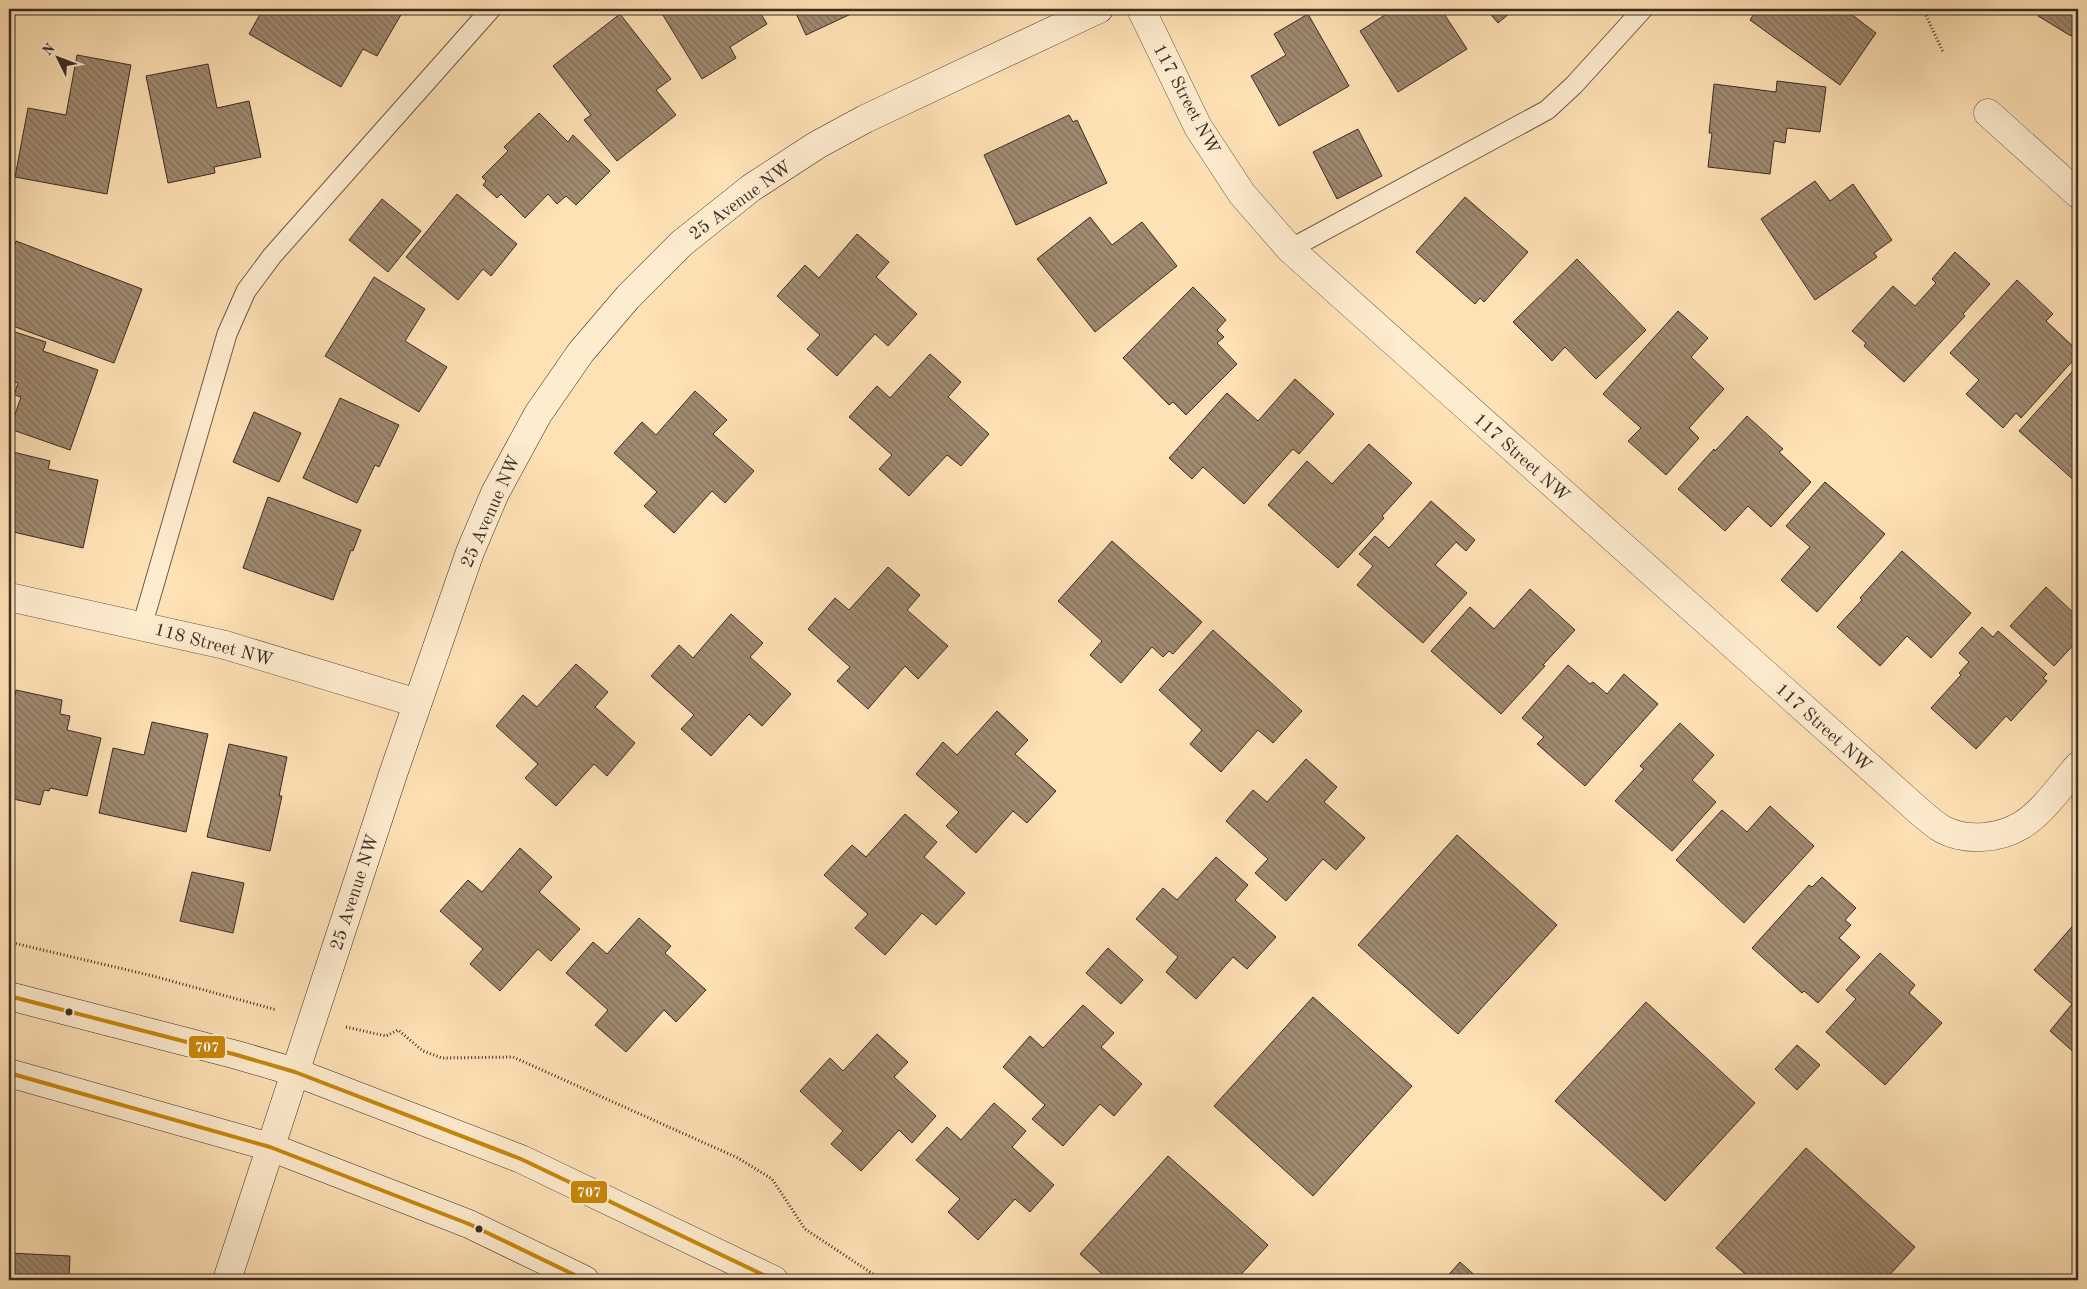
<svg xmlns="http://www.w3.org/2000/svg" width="2087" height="1289" font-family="'Old Standard TT',serif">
  <defs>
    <pattern id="building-back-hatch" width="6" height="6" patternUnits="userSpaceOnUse" patternTransform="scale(1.25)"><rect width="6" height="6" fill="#a08a70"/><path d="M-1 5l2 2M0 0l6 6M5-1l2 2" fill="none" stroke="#84715c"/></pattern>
  </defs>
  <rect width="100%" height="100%" fill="#fee1b5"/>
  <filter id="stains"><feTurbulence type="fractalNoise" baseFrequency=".004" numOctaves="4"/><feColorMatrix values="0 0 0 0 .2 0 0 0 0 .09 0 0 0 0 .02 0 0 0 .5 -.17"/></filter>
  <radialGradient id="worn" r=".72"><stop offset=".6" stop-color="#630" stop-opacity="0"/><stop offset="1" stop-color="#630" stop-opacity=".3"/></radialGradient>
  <g fill="url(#building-back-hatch)" stroke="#3b2c25">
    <polygon points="263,9 395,9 402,13 377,56 363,49 341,87 249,34"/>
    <polygon points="667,9 758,9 767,24 730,47 736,58 702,79 661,12"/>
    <polygon points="794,9 852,9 853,13 806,35"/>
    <polygon points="1385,9 1441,9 1467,49 1398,92 1360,31 1388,13"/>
    <polygon points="1486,9 1515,9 1498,23"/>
    <polygon points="1757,9 1849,9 1847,11 1876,33 1840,85 1750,20"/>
    <polygon points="2043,9 2078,9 2078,25 2071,36 2038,16"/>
    <polygon points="620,14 671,79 656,90 676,115 617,161 584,120 591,115 553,66"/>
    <polygon points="1308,14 1349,86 1279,126 1251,76 1286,55 1274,34"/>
    <polygon points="77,55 131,65 107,194 15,177 28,108 66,115"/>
    <polygon points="208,64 217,108 249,101 261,157 214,167 215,173 168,183 146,76"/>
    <polygon points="1777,81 1826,87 1820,132 1787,128 1785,143 1774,141 1770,174 1708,167 1712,133 1709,133 1714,84 1776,92"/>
    <polygon points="539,113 568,142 573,135 610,171 576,205 566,196 557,204 548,194 525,218 501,194 497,198 483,185 486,181 482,177 508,151 504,147"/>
    <polygon points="1069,115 1073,122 1077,120 1107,183 1016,225 984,155"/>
    <polygon points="1358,129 1382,176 1337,199 1313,152"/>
    <polygon points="1815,181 1830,201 1853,184 1892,240 1874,253 1877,257 1815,300 1761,219"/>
    <polygon points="457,194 517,244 491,276 483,269 458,300 406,257"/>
    <polygon points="1465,197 1528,252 1484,302 1480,298 1475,304 1416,252"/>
    <polygon points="382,199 421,231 388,272 349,240"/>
    <polygon points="1090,217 1112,245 1142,222 1177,266 1095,332 1037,259"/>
    <polygon points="857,234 889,262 876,277 917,314 888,346 875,334 837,376 807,349 820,335 777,296 805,265 819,278"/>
    <polygon points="16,241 142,289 114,363 10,325 14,312 9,310 9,261"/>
    <polygon points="1955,252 1990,284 1963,314 1965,316 1904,382 1864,346 1866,343 1852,331 1893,286 1915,306 1936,283 1932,279"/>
    <polygon points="1577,259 1646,330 1596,379 1565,347 1552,361 1513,322"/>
    <polygon points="374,277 425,309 405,341 447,367 419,412 325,356"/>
    <polygon points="2017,280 2053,314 2046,321 2078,351 2078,355 2021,418 2016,413 2003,428 1966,394 1979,380 1950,353"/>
    <polygon points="1193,287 1226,320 1217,330 1224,337 1217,343 1237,364 1186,415 1173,402 1169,405 1123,358"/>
    <polygon points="1678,311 1708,338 1691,357 1724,389 1689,428 1699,438 1666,475 1628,441 1641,428 1603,394"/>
    <polygon points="9,330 46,342 43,351 98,370 70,450 10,429 21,397 14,395 18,383 9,380"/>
    <polygon points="930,354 961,382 948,397 989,434 961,466 947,455 909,496 879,469 892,455 849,417 877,386 890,398"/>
    <polygon points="2078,365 2078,484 2019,431"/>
    <polygon points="1295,379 1334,414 1299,454 1293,449 1244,504 1203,467 1192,479 1169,458 1227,393 1258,421"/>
    <polygon points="695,391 727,420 713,434 754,471 725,503 712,491 674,533 644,506 657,492 614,453 642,422 656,435"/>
    <polygon points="340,398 399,425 379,467 375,465 357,503 303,478"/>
    <polygon points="254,412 301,433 279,482 233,462"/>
    <polygon points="1747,416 1783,449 1779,452 1811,482 1771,527 1748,506 1725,531 1678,489 1714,449 1715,451"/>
    <polygon points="1369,444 1412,483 1382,516 1384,518 1338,568 1268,505 1307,461 1332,484"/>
    <polygon points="9,451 50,461 48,469 98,480 83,548 9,531"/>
    <polygon points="1825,482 1885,534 1817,612 1781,580 1810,547 1786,526"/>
    <polygon points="268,497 361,530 353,551 351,550 333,600 243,568"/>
    <polygon points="1431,501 1475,540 1466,551 1456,542 1435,565 1467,593 1423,643 1357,585 1373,566 1359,554 1375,536 1389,548"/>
    <polygon points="1112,541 1202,622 1173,654 1169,651 1163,657 1152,647 1121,683 1090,655 1102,641 1058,601"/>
    <polygon points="1902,551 1971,613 1931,658 1907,636 1880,666 1837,627 1862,600 1860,598"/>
    <polygon points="888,567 920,595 907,610 948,646 918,679 905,666 868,709 837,681 850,667 808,629 835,598 849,610"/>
    <polygon points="2046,587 2078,617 2078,640 2054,666 2010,626"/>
    <polygon points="1530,589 1575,630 1543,665 1545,666 1501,714 1431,651 1470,607 1494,629"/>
    <polygon points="731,614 763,643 750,657 791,694 762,726 749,714 711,756 681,729 694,715 651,676 679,645 693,658"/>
    <polygon points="1982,627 1993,637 1998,631 2047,674 2043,678 2047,681 2011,721 2006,716 1976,749 1931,708 1961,675 1959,673 1969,662 1959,653"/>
    <polygon points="1213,630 1302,711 1273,743 1258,730 1221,772 1190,744 1202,730 1159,690"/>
    <polygon points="576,664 608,692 595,707 635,743 607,776 594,764 556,806 525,778 538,764 496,726 523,695 537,707"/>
    <polygon points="1568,665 1590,684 1593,682 1607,694 1624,674 1658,704 1585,786 1537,744 1544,737 1522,718"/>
    <polygon points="16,690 62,700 60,714 70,716 67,730 101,738 87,796 50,788 49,791 44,790 40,805 9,798 9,755 12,742 9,741 9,723"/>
    <polygon points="997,711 1028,740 1015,754 1056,791 1027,823 1013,811 976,853 946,826 959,812 916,774 943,742 957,755"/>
    <polygon points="152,722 208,734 186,832 99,813 113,748 144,755"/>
    <polygon points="1680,723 1714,755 1692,780 1716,802 1672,851 1615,801 1644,769 1640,766"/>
    <polygon points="229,744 287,757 279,796 282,796 270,851 207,837"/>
    <polygon points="1306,759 1337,787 1324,802 1365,838 1336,870 1323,859 1286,901 1255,873 1268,859 1226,821 1253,790 1267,802"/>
    <polygon points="1770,806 1814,846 1744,923 1676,860 1722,810 1747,832"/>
    <polygon points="905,814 937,842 924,857 965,893 936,925 922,913 885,955 855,928 868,914 824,875 852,845 866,857"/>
    <polygon points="1457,835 1557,925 1458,1034 1358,945"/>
    <polygon points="520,848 552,877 539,892 580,929 551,961 538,949 500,991 470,964 483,949 440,911 468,880 482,892"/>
    <polygon points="1216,857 1248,885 1235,900 1276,937 1247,969 1233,957 1196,999 1166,972 1178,957 1136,919 1163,888 1177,900"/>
    <polygon points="192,872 244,883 233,933 180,921"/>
    <polygon points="1822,877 1856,908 1845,920 1851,925 1839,938 1860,957 1818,1003 1804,991 1802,993 1752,948 1809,885 1812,887"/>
    <polygon points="639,918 671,946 665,953 706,990 676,1022 664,1010 626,1052 595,1025 608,1010 566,973 593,942 607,954"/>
    <polygon points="2077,921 2078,922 2078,1056 2050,1031 2072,1004 2034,970"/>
    <polygon points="1108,948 1143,980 1121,1004 1086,973"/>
    <polygon points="1880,953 1915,985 1909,993 1942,1023 1885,1085 1826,1032 1856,999 1846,990"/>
    <polygon points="1313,997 1412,1086 1313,1196 1214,1106"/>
    <polygon points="1646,1002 1755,1103 1665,1201 1555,1101"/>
    <polygon points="1083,1005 1114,1033 1101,1047 1142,1084 1114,1116 1100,1104 1063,1146 1032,1119 1045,1105 1003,1067 1030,1036 1043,1048"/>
    <polygon points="877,1034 908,1062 894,1077 936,1116 912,1143 899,1130 861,1171 831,1144 843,1131 800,1091 830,1058 843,1071"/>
    <polygon points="1797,1045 1820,1065 1797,1090 1775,1069"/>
    <polygon points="994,1103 1026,1131 1012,1147 1054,1185 1030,1212 1015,1199 978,1240 948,1212 960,1199 916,1160 947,1127 961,1140"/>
    <polygon points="1806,1148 1915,1247 1885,1280 1752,1280 1716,1248"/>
    <polygon points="1168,1156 1268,1245 1236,1280 1109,1280 1080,1254"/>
    <polygon points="9,1253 70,1256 69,1280 9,1280"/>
    <polygon points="1460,1262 1480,1280 1444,1280"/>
  </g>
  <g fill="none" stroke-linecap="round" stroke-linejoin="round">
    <g stroke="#6c5949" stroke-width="21">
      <g id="lane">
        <polyline points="1290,249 1547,110 1574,85 1643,9"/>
        <polyline points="142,626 227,334 246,291 272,256 491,9"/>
      </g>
    </g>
    <g stroke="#6c5949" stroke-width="29">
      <g id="street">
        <path d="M1141 9 1198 127 1242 194 1290 249 1920 812C1927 818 1934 824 1942 829 1966 842 1999 839 2022 825 2044 811 2061 785 2078 766"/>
        <polyline points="1988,113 2078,194"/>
        <polyline points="9,597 225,645 417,703"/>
      </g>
    </g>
    <g stroke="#3b2c25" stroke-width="29">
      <g id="secondary">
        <polyline points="9,996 237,1055 295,1072 521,1159 774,1280"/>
        <polyline points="9,1073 270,1147 469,1224 585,1280"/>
        <polyline points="227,1280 393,774 470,552 495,493 538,414 581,352 628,297 682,243 751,188 817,145 865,119 1099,9"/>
      </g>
    </g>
    <g stroke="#3b2c25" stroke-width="3" stroke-dasharray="1 2.5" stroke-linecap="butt">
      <polyline points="1923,9 1943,52"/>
      <polyline points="9,942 153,976 277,1010"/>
      <polyline points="346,1027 386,1036 398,1030 423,1051 442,1058 513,1057 738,1158 772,1179 805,1229 882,1280"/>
    </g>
    <use href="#lane" stroke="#feeccf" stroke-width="19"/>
    <use href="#street" stroke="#feeccf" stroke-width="28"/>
    <use href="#secondary" stroke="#feeccf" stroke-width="28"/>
    <g stroke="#feeccf" stroke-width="8">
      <g id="bus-1">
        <polyline points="9,996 237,1055 295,1072 521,1159 774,1280"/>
        <polyline points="9,1073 270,1147 469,1224 585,1280"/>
      </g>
    </g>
    <use href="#bus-1" stroke="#c88809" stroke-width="4"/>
  </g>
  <g fill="#3b2c25" stroke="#feeccf" stroke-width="2">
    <circle cx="69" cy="1012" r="4.5"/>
    <circle cx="479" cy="1229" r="4.5"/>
  </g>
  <g text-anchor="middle" stroke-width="5" stroke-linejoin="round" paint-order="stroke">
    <g font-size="18" fill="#3b2c25" stroke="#feeccf">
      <text transform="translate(1187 99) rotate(62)" y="6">117 Street NW</text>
      <text transform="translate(740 200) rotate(-36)" y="6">25 Avenue NW</text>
      <text transform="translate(1522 457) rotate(42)" y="6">117 Street NW</text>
      <text transform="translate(490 511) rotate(-66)" y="6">25 Avenue NW</text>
      <text transform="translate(214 644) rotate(15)" y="6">118 Street NW</text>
      <text transform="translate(1824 727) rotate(42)" y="6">117 Street NW</text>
      <text transform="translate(354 892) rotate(-72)" y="6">25 Avenue NW</text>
    </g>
  </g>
  <g stroke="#feeccf" stroke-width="2">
    <rect x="188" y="1035" width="38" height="24" rx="5" fill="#c88809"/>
    <rect x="570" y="1180" width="38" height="24" rx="5" fill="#c88809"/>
  </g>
  <g font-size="14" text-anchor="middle" font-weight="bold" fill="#fff">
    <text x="207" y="1052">707</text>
    <text x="589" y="1197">707</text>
  </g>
  <rect width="2087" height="1289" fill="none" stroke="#fee1b5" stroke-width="30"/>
  <rect x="10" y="10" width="2067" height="1269" fill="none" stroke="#3b2c25" stroke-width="2.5"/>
  <rect x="15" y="15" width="2057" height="1259" fill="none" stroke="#3b2c25"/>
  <g transform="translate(58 58) rotate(312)" stroke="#feeccf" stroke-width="4" paint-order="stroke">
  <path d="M0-4L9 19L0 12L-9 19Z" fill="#3b2c25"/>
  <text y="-8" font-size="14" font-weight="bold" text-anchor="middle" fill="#3b2c25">N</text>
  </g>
  <rect width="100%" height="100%" filter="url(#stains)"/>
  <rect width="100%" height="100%" fill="url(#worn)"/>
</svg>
